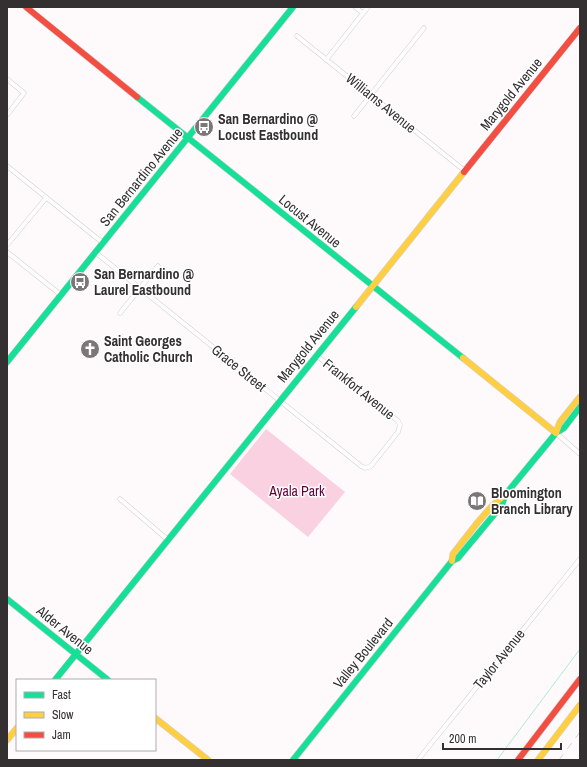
<svg xmlns="http://www.w3.org/2000/svg" width="587" height="767" font-family="'Archivo Narrow',sans-serif">
  <rect width="100%" height="100%" fill="#fef9fb"/>
  <polygon fill="#f9d1e0" points="266,429 345,492 308,537 230,474"/>
  <g fill="none" stroke-linecap="round" stroke-linejoin="round">
    <polyline stroke="#aaecd4" stroke-width="1" points="497,760 580,649"/>
    <g stroke="#d4cfd1" stroke-width="5">
      <g id="street">
        <polyline points="355,7 363,13"/>
        <polyline points="297,36 465,171"/>
        <polyline points="326,60 368,7"/>
        <polyline points="7,79 24,93 7,115"/>
        <polyline points="354,116 424,28"/>
        <polyline points="7,166 103,243"/>
        <polyline points="7,245 46,198"/>
        <polyline points="7,252 61,295"/>
        <polyline points="95,252 361,466 365,468 371,466 398,432 400,425 398,421 316,355"/>
        <polyline points="120,313 158,266"/>
        <polyline points="556,433 580,454"/>
        <polyline points="120,499 168,540"/>
        <polyline points="418,760 580,559"/>
      </g>
    </g>
    <g stroke="#d4cfd1" stroke-width="7">
      <g id="fast">
        <polyline points="137,97 463,358"/>
        <polyline points="7,362 293,7"/>
        <polyline points="7,599 108,680"/>
        <polyline points="55,680 356,307"/>
        <polyline points="293,760 452,561 458,558 502,505 505,495 556,433 564,428 580,407"/>
      </g>
    </g>
    <g stroke="#d4cfd1" stroke-width="7">
      <g id="slow">
        <polyline points="356,307 464,172"/>
        <polyline points="463,358 556,433"/>
        <polyline points="556,433 560,422 580,397"/>
        <polyline points="452,561 453,554 478,522 492,506 505,495"/>
        <polyline points="155,718 208,760"/>
        <polyline points="7,740 17,728"/>
        <polyline points="538,760 580,705"/>
      </g>
    </g>
    <g stroke="#d4cfd1" stroke-width="7">
      <g id="jam">
        <polyline points="26,7 137,97"/>
        <polyline points="464,172 580,28"/>
        <polyline points="518,760 580,679"/>
      </g>
    </g>
    <use href="#street" stroke="#fffefe" stroke-width="4"/>
    <use href="#fast" stroke="#16e098" stroke-width="6"/>
    <use href="#slow" stroke="#ffcf43" stroke-width="6"/>
    <use href="#jam" stroke="#f24e42" stroke-width="6"/>
    <polyline stroke="#d1d0d0" stroke-width="1" stroke-dasharray="7 7" stroke-linecap="butt" points="559,760 580,732"/>
  </g>
  <defs>
    <g id="bus-disc" transform="scale(1)"><circle r="9.5" fill="#7b7678" stroke="#fff"/><path d="M-5-6H5V4H4V6H2V4H-2V6H-4V4H-5ZM-3.5-4V0h7V-4ZM-3.5 1.2v1.5H-2V1.2ZM2 1.2v1.5H3.5V1.2Z" fill="#fff"/></g>
    <g id="church-disc" transform="scale(1)"><circle r="9.5" fill="#7b7678" stroke="#fff"/><path d="M-1.2-6h2.4v3.5h3.3v2.4h-3.3V6h-2.4V-.1h-3.3v-2.4h3.3Z" fill="#fff"/></g>
    <g id="library-disc" transform="scale(1)"><circle r="9.5" fill="#7b7678" stroke="#fff"/><path d="M-6-4Q-3-5.5-.7-3.5V5Q-3 3-6 4ZM6-4Q3-5.5 .7-3.5V5Q3 3 6 4Z" fill="#fff"/></g>
  </defs>
  <g fill-rule="evenodd">
    <use href="#bus-disc" x="204" y="127"/>
    <use href="#bus-disc" x="80" y="282"/>
    <use href="#church-disc" x="90" y="349"/>
    <use href="#library-disc" x="477" y="501"/>
  </g>
  <g text-anchor="middle" stroke-width="3" stroke-linejoin="round" paint-order="stroke">
    <g font-size="14" fill="#343031" stroke="#fff">
      <text transform="translate(511 94) rotate(-51)" y="5">Marygold Avenue</text>
      <text transform="translate(381 103) rotate(39)" y="5">Williams Avenue</text>
      <text transform="translate(141 177) rotate(-51)" y="5">San Bernardino Avenue</text>
      <text transform="translate(310 221) rotate(39)" y="5">Locust Avenue</text>
      <text transform="translate(308 346) rotate(-51)" y="5">Marygold Avenue</text>
      <text transform="translate(239 368) rotate(39)" y="5">Grace Street</text>
      <text transform="translate(359 389) rotate(39)" y="5">Frankfort Avenue</text>
      <text transform="translate(65 630) rotate(39)" y="5">Alder Avenue</text>
      <text transform="translate(363 653) rotate(-51)" y="5">Valley Boulevard</text>
      <text transform="translate(499 659) rotate(-51)" y="5">Taylor Avenue</text>
    </g>
    <g font-size="14" font-weight="bold" fill="#343031" stroke="#fff" text-anchor="start">
      <text x="218" y="124">San Bernardino @<tspan x="218" dy="16">Locust Eastbound</tspan></text>
      <text x="94" y="279">San Bernardino @<tspan x="94" dy="16">Laurel Eastbound</tspan></text>
      <text x="104" y="346">Saint Georges<tspan x="104" dy="16">Catholic Church</tspan></text>
      <text x="491" y="498">Bloomington<tspan x="491" dy="16">Branch Library</tspan></text>
    </g>
    <g font-size="14" fill="#640139" stroke="#fff">
      <text x="297" y="496">Ayala Park</text>
    </g>
  </g>
  <rect width="587" height="767" fill="none" stroke="#343031" stroke-width="16"/>
  <rect x="16" y="679" width="140" height="72" fill="#ffffff" stroke="#aeacad"/>
  <rect x="24" y="692" width="20" height="6" fill="#16e098" stroke="#aeacad"/>
  <text x="52" y="699" font-size="12" fill="#343031">Fast</text>
  <rect x="24" y="712" width="20" height="6" fill="#ffcf43" stroke="#aeacad"/>
  <text x="52" y="719" font-size="12" fill="#343031">Slow</text>
  <rect x="24" y="732" width="20" height="6" fill="#f24e42" stroke="#aeacad"/>
  <text x="52" y="739" font-size="12" fill="#343031">Jam</text>
  <path d="M443 743v6h118v-6" fill="none" stroke="#343031" stroke-width="2"/>
  <text x="449" y="743" font-size="12" fill="#343031" stroke="#ffffff" stroke-width="3" paint-order="stroke">200 m</text>
</svg>
